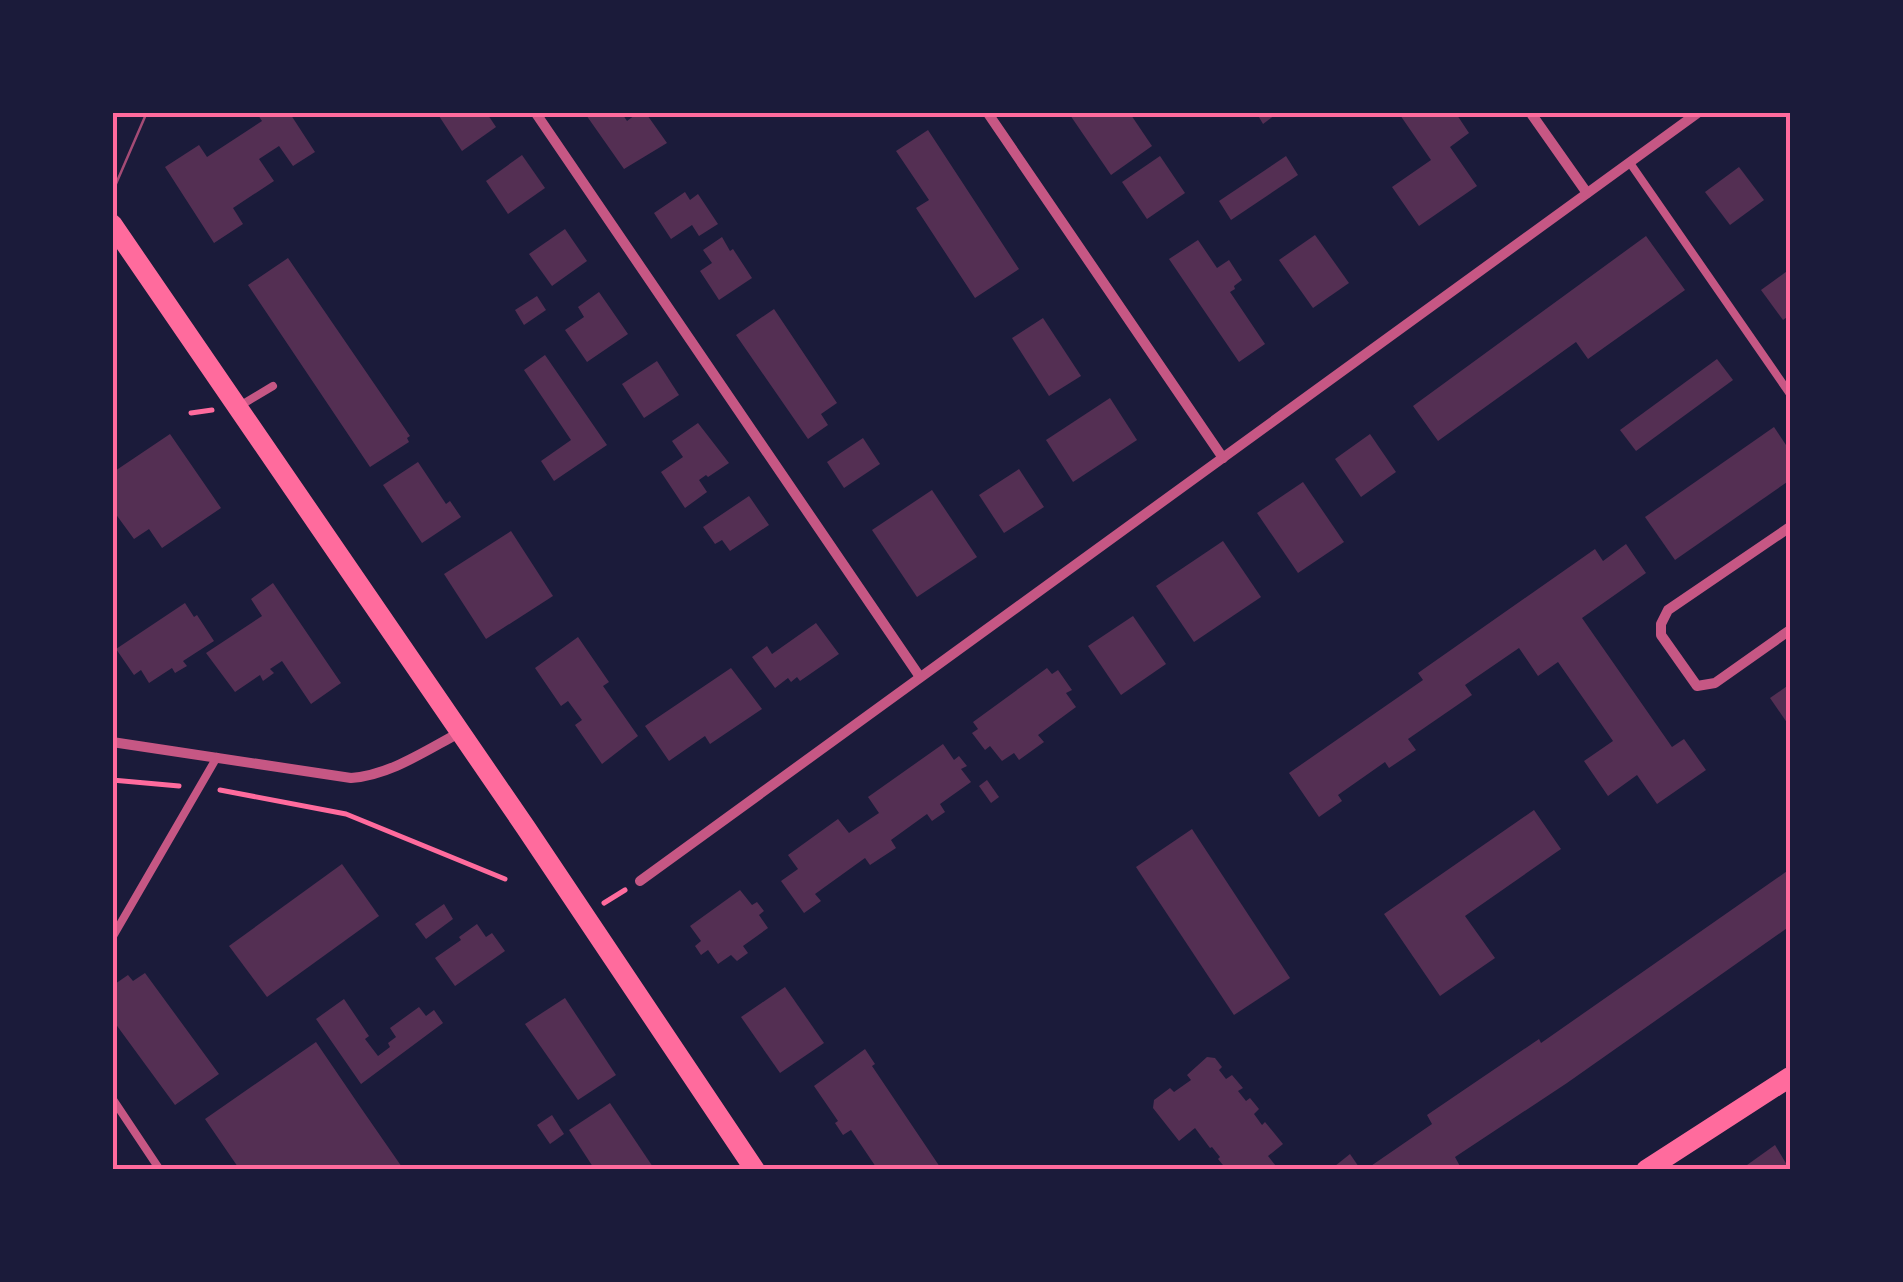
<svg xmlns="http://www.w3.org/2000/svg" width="1903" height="1282" font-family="Georgia,serif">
  <rect width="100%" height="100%" fill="#1b1b3a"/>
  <g fill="#542f53">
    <polygon points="256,112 289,112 315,152 293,166 279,146 259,159 274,181 233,208 243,224 214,243 165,167 199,145 207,157 262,121"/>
    <polygon points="445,112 486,112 496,127 462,151 439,116"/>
    <polygon points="584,112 626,112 623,115 627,121 639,112 645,112 667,143 624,169"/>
    <polygon points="1068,112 1129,112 1152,146 1111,175"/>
    <polygon points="1256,112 1279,112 1263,124"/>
    <polygon points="1398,112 1455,112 1469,133 1450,147 1477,186 1419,226 1392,187 1431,160"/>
    <polygon points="928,130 1019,269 975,298 916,208 929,200 896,151"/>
    <polygon points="522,155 545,188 508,214 486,181"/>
    <polygon points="1160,156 1185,193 1147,219 1122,182"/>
    <polygon points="1286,156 1298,175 1231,220 1219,201"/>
    <polygon points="1739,167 1764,200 1730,225 1705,192"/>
    <polygon points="685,192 690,200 698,194 718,224 699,236 692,225 671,239 654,213"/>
    <polygon points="565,229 587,261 552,286 529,254"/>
    <polygon points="1315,235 1349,283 1313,308 1279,260"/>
    <polygon points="1646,236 1685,290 1588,359 1576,342 1438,441 1413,406"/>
    <polygon points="722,237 730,251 733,249 752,278 719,300 700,271 712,263 703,250"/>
    <polygon points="1198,240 1217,268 1229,260 1242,280 1234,286 1235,289 1230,292 1265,344 1239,362 1169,259"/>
    <polygon points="288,258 410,436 407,438 409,442 370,467 248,285"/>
    <polygon points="1790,269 1790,315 1783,320 1761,290"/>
    <polygon points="599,292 628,334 587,362 565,330 584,317 578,307"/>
    <polygon points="537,296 546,310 524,325 515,310"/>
    <polygon points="774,309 837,403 821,414 828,425 808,439 736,335"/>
    <polygon points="1043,318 1081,376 1049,396 1012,338"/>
    <polygon points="545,355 607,445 554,481 541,461 571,440 524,370"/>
    <polygon points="1717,359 1733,380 1636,451 1620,430"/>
    <polygon points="657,361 679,395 644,418 622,384"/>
    <polygon points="1110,398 1137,440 1073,482 1046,440"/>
    <polygon points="698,423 729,463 708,477 706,475 699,480 707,492 685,508 661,472 683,457 672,441"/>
    <polygon points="1774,427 1790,451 1790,480 1675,560 1645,517"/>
    <polygon points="170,434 221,508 162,548 149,529 134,539 112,509 112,473"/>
    <polygon points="1370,434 1396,472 1361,497 1335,459"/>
    <polygon points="863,438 880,464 844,488 827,462"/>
    <polygon points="418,462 446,504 450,501 461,517 422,543 383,485"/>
    <polygon points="1019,469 1044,507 1004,533 979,495"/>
    <polygon points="1303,482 1344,542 1298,573 1257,513"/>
    <polygon points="932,490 977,557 917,597 872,530"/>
    <polygon points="749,496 769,525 730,551 722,540 715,544 703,527"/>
    <polygon points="511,531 553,596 486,639 444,574"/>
    <polygon points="1223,541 1261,597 1194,642 1156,586"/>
    <polygon points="1626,544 1646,573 1582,618 1672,747 1684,739 1706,770 1657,804 1637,775 1608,796 1584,761 1613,741 1558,662 1538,676 1519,648 1465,685 1472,695 1408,739 1416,750 1389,768 1385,762 1338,795 1342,801 1319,817 1289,773 1423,680 1418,673 1595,549 1603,561"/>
    <polygon points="273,583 341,683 311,704 282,661 270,669 274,673 263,681 260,675 235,692 206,653 262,616 251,599"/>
    <polygon points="185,603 194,617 197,615 214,641 183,661 187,666 175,673 172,668 149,683 141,670 134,675 116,649"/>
    <polygon points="1133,616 1166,664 1121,695 1088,646"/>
    <polygon points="816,623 839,654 800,681 797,677 791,682 788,678 775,688 752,657 767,646 772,654"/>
    <polygon points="578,637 609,682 603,686 638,736 602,764 575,725 582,720 568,701 561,706 535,668"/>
    <polygon points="731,668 762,709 710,744 705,736 669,761 645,726"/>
    <polygon points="1047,668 1052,674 1058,670 1072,690 1066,693 1076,707 1038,735 1044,742 1019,760 1014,753 1002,761 990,746 985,750 972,733 978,729 973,722"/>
    <polygon points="1790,684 1790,727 1770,698"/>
    <polygon points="943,744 954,760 959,756 967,766 961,769 971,782 940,804 945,812 932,821 927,814 891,840 896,848 870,865 865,858 815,894 821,901 804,913 781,881 798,869 788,855 838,819 849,833 879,813 868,797"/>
    <polygon points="987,780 999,797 991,803 979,786"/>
    <polygon points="1534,810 1561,849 1465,916 1495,958 1440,996 1384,914"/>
    <polygon points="1192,829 1290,978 1234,1015 1136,867"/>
    <polygon points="342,864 379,916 267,997 229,946"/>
    <polygon points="1790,869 1790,926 1567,1083 1455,1157 1462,1170 1365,1170 1432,1124 1427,1115 1539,1039 1541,1043"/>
    <polygon points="740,890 752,905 757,902 764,911 759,915 768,928 743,946 748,953 737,961 731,955 718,964 708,950 701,955 695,946 701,941 690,926"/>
    <polygon points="444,904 453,919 426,939 415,924"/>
    <polygon points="477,924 486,937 492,933 505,951 455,986 435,958 461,940 459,937"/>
    <polygon points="145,973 219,1074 175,1105 112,1019 112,997 115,995 112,986 128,975 133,981"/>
    <polygon points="785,987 824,1043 780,1073 741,1017"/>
    <polygon points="565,998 616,1075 578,1100 525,1024"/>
    <polygon points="344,999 369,1036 365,1039 378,1056 390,1047 388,1043 396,1037 390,1028 419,1007 426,1016 434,1010 443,1023 361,1084 316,1019"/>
    <polygon points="316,1042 361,1108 404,1170 279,1170 276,1166 270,1170 240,1170 205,1119"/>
    <polygon points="865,1049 875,1064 872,1066 942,1170 878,1170 851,1130 843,1135 835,1123 838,1121 814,1086"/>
    <polygon points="1207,1057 1215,1058 1222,1067 1219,1070 1226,1079 1232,1075 1243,1088 1238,1091 1246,1101 1250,1098 1259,1109 1254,1114 1262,1125 1265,1122 1283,1144 1268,1156 1279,1170 1227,1170 1218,1159 1220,1157 1212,1147 1210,1148 1195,1128 1179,1141 1153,1108 1154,1100 1170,1088 1174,1092 1191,1080 1187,1075"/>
    <polygon points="610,1103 655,1170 595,1170 569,1130"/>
    <polygon points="552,1115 564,1134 550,1144 537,1125"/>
    <polygon points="1775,1145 1790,1170 1740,1170"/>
    <polygon points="1350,1154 1361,1170 1338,1170 1335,1166"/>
  </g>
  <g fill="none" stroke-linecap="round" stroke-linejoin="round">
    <g stroke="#ff6b9d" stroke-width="5">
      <polyline points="191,413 212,410"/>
      <polyline points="112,780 179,786"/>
      <polyline points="220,790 346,814 505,879"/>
      <polyline points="604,903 625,890"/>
    </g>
    <g stroke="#c65784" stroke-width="8">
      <polyline points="1630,163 1790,394"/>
      <polyline points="238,407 273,386"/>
      <polyline points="112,938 217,757"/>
      <polyline points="112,1098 160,1170"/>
    </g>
    <g stroke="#c65784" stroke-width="10">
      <polyline points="535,112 920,677"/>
      <polyline points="987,112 1223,458"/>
      <polyline points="1530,112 1587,193"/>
      <polyline points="1790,527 1668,610 1661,624 1661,635 1697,686 1715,683 1790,630"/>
      <path d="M112 742 351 778C390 775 425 751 459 733"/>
      <polyline points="640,881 1699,112"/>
    </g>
    <g stroke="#ff6b9d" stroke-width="20">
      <polyline points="112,224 526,828 755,1170"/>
      <polyline points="1646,1170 1790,1077"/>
    </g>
    <polyline stroke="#a44b75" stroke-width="2.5" points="112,193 147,112"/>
  </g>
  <rect width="1903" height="1282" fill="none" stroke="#1b1b3a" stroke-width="230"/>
  <rect x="115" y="115" width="1673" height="1052" fill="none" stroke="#ff6b9d" stroke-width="4"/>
</svg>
